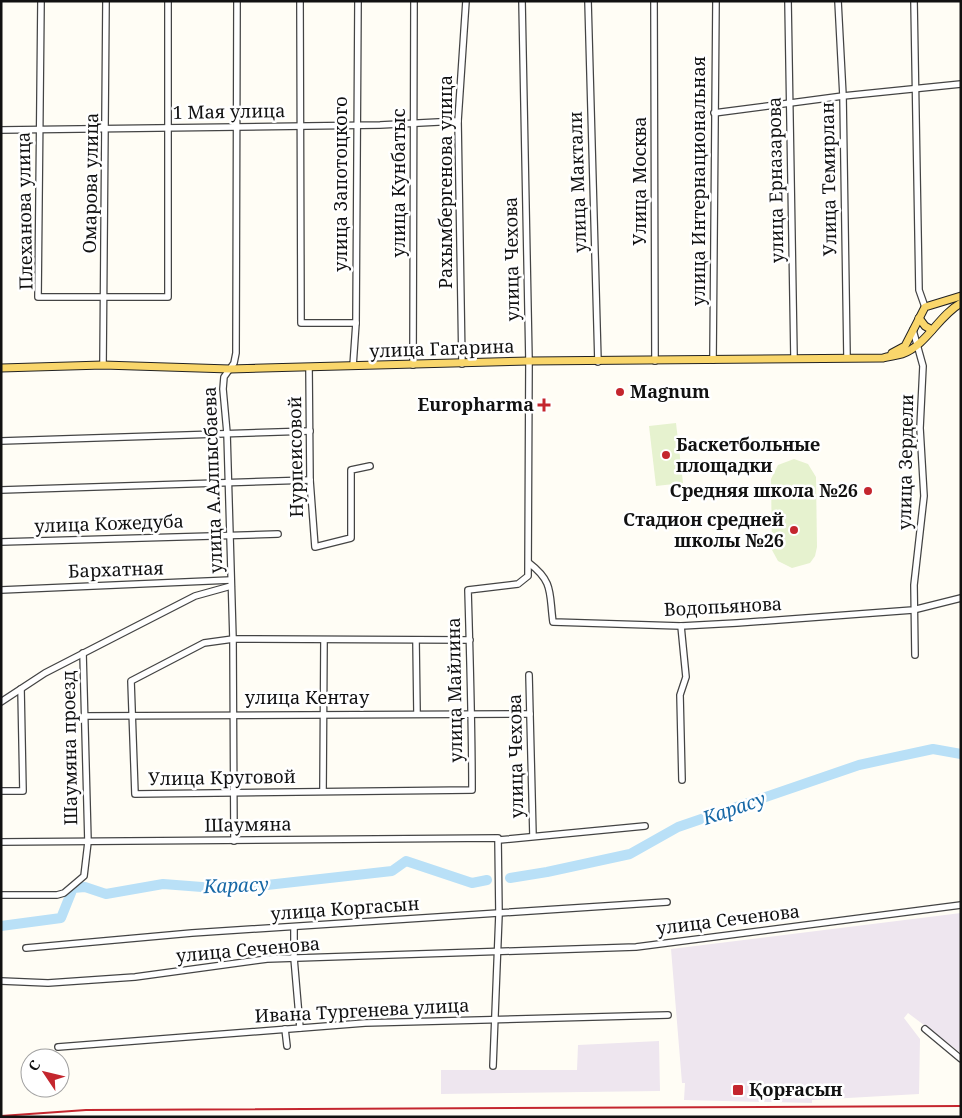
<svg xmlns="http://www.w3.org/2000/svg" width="962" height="1118" font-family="'Noto Serif',serif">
  <rect width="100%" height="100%" fill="#fffdf5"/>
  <g fill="#eee6ef">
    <polygon points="961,913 961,1053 908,1013 904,1018 920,1039 919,1094 812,1100 812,1103 684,1100 685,1083 682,1083 671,949"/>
    <polygon points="659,1041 660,1091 441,1094 441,1070 577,1070 578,1045"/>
  </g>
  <g fill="#e6f2cf">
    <polygon points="676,423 683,483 656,486 649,426"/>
    <polygon points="794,459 808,464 816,477 817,547 815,556 810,563 792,568 778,561 772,550 771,479 778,465"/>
  </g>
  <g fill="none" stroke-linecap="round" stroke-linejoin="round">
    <g stroke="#b9e0f7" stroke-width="10">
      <polyline points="510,878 547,872 630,854 678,827 859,765 933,749 961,754"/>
      <polyline points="1,926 61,918 73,888 85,887 106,894 163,884 215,888 267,885 392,871 406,861 472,883 487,880"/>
    </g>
    <g stroke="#444" stroke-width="8">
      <g id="minor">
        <polyline points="41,1 38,297 168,297 168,1"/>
        <polyline points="300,1 301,323 356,323"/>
        <polyline points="588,1 598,362"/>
        <polyline points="654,1 655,361"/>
        <polyline points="788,1 794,357"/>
        <polyline points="838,1 843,96 847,356"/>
        <polyline points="914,1 919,290 925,307"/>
        <polyline points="714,113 843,96 961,84"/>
        <polyline points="1,130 380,125 458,121"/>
        <polyline points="913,330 923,366 920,428 924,496 914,585 915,655"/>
        <polyline points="713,360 716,1"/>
        <polyline points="462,364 458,121 466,1"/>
        <polyline points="103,365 106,1"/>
        <polyline points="413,365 414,1"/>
        <polyline points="353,366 356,323 358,1"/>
        <polyline points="309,367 310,480 315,547 351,538 351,470 370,466"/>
        <polyline points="1,441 310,431"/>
        <polyline points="1,490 310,480"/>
        <polyline points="1,542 278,534"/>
        <path d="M529 563C554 582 549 593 553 622L681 626 737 623 913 610 961 598"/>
        <polyline points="1,590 231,580"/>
        <polyline points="681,626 686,677 680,695 682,780"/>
        <polyline points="416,640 417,713"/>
        <path d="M470 640 233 639 204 643 131 681 135 794 472 790C472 723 470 657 468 590L518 584 528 576 529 361 522 1"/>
        <polyline points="529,675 533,836"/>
        <polyline points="1,702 45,673 115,637 195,596 231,586"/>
        <polyline points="85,716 530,714"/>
        <polyline points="1,791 23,791 21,689"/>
        <polyline points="323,791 324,640"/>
        <polyline points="499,840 645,826"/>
        <polyline points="234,841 233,639 227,433 223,389 224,377 234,363 236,353 237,1"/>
        <polyline points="1,842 498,838 499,914 493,1066"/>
        <polyline points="1,895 57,895 64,893 84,876 88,842 83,653"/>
        <polyline points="294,927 294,958 300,1028"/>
        <polyline points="26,948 192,933 667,902"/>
        <polyline points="1,981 48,983 135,977 267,959 636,947 961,905"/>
        <polyline points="285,1029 287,1046"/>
        <polyline points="925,1029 961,1059"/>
        <polyline points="58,1047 365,1023 668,1015"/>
      </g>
    </g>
    <g stroke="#222" stroke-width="9">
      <g id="major">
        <polyline points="919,318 925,326 932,330"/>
        <polyline points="892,353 905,346 925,307 961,296"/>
        <path d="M1 368 103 365 230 369 529 361 883 358C889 356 896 356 902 354 927 345 938 316 961 303"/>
      </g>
    </g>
    <use href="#minor" stroke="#fff" stroke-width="5.5"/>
    <use href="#major" stroke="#f9d66b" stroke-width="7"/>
    <polyline stroke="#c4262e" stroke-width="2" points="1,1116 86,1110 961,1106"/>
  </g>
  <g fill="#c4262e" stroke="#fff" stroke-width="2">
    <circle cx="620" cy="392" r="5"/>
    <path d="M541.5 397.5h5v5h5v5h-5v5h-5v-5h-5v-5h5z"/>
    <circle cx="666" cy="455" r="5"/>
    <circle cx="868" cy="491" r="5"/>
    <circle cx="794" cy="530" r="5"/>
    <rect x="732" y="1084" width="12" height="12" rx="2.5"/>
  </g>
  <g text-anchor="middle" stroke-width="5" stroke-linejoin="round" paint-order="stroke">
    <g font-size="18" fill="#111" stroke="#fff">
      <text transform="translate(229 112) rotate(-1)" y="6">1 Мая улица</text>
      <text transform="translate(829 179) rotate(-91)" y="6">Улица Темирлан</text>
      <text transform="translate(776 180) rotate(-91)" y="6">улица Ерназарова</text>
      <text transform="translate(640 181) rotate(-90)" y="6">Улица Москва</text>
      <text transform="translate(699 181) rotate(-90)" y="6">улица Интернациональная</text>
      <text transform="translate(446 182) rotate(-90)" y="6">Рахымбергенова улица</text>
      <text transform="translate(578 182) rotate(-92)" y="6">улица Мактали</text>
      <text transform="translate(91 183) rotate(-89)" y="6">Омарова улица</text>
      <text transform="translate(399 183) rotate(-90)" y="6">улица Кунбатыс</text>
      <text transform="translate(341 184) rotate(-90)" y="6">улица Запотоцкого</text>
      <text transform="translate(25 211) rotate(-91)" y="6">Плеханова улица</text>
      <text transform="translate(512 259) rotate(-91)" y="6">улица Чехова</text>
      <text transform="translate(442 349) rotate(-2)" y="6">улица Гагарина</text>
      <text transform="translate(296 457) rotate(-91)" y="6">Нурпеисовой</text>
      <text transform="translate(906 462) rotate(-89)" y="6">улица Зердели</text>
      <text transform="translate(213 480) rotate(-92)" y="6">улица А.Алпысбаева</text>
      <text transform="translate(109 524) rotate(-2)" y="6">улица Кожедуба</text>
      <text transform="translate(116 570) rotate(-2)" y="6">Бархатная</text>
      <text transform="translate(723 607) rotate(-3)" y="6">Водопьянова</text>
      <text transform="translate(455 690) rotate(-91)" y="6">улица Майлина</text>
      <text x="307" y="704">улица Кентау</text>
      <text transform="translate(70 748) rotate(-91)" y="6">Шаумяна проезд</text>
      <text transform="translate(516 756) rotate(-91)" y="6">улица Чехова</text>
      <text transform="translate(222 778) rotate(-1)" y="6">Улица Круговой</text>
      <text transform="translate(248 825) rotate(-1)" y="6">Шаумяна</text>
      <text transform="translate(345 909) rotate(-4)" y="6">улица Коргасын</text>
      <text transform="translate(728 920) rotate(-7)" y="6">улица Сеченова</text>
      <text transform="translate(248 950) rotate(-5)" y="6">улица Сеченова</text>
      <text transform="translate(362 1011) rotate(-3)" y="6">Ивана Тургенева улица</text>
    </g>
    <g font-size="18" font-weight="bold" fill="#111" stroke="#fff" text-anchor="start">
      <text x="630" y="398">Magnum</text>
      <text x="534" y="411" text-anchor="end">Europharma</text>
      <text x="676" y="451">Баскетбольные<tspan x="676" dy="21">площадки</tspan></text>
      <text x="858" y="497" text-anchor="end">Средняя школа №26</text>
      <text x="784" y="526" text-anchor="end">Стадион средней<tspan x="784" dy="21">школы №26</tspan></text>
      <text x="749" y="1096">Қорғасын</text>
    </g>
    <g font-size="19" font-style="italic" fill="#1768a6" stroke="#fff">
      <text transform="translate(734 808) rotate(-19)" y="7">Карасу</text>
      <text transform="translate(236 885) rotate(-2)" y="7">Карасу</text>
    </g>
  </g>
  <rect width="962" height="1118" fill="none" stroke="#111111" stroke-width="5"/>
  <g transform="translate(45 1073) rotate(305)"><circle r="24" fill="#ffffff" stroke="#a0a0a0"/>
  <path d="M0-4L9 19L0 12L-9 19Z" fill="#c4262e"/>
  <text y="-8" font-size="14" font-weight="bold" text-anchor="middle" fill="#111111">С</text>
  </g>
</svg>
